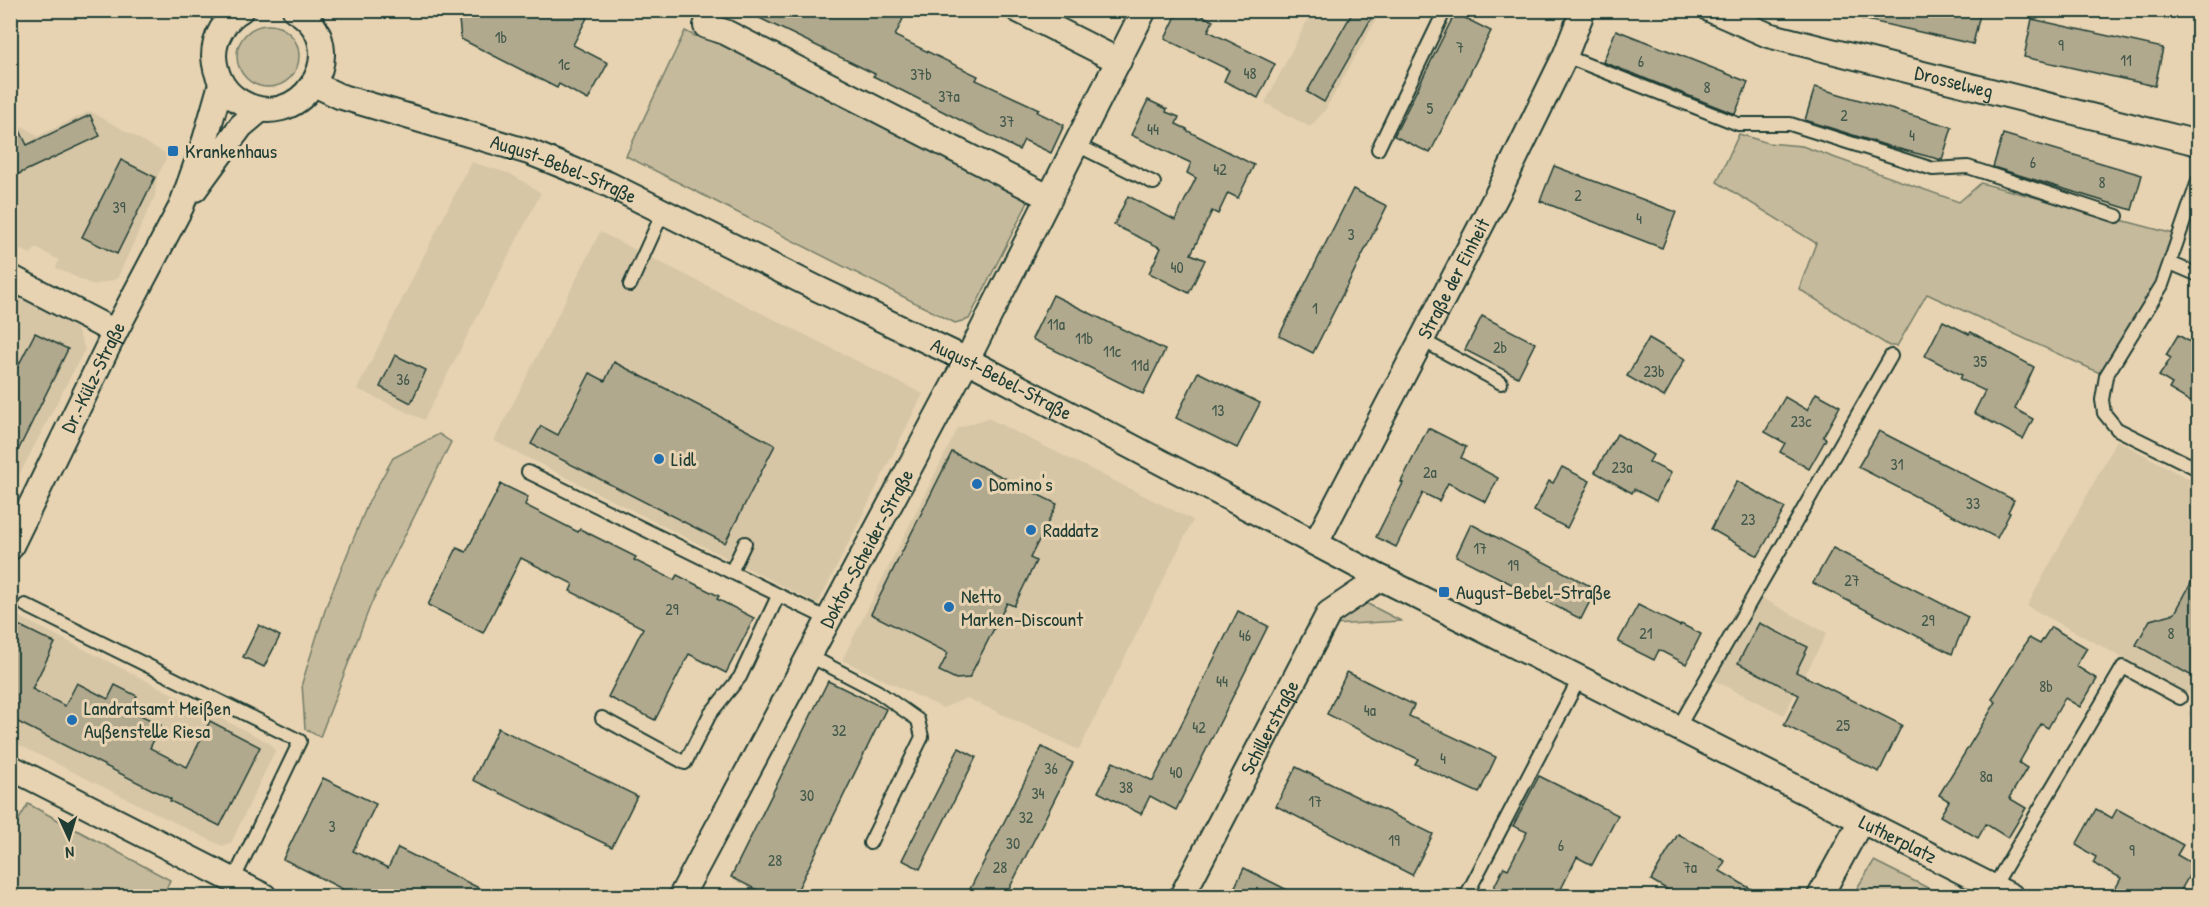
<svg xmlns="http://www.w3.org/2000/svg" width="2209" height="907" font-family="'Patrick Hand',sans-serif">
  <rect width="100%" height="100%" fill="#e7d3b1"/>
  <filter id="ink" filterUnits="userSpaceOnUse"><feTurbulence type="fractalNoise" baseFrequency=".0167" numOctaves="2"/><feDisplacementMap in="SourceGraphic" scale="12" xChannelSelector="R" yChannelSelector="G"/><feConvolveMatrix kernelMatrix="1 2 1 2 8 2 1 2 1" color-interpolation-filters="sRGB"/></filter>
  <g filter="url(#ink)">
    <g fill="#d6c6a6">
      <polygon points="1312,11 1381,11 1324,112 1310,127 1265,103"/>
      <polygon points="90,111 168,155 157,177 155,196 117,279 93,285 56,268 59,260 36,248 31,254 11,246 11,132 23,126 38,136"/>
      <polygon points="471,162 511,174 541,193 424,420 357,389"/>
      <polygon points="600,232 923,394 818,604 494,441"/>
      <polygon points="10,293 75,324 85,349 17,479 10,476"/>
      <polygon points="988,418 1193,520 1079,750 967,698 943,708 842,660 958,428"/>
      <polygon points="2117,440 2198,484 2198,720 2188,714 2197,698 2027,606"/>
      <polygon points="1760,597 1827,633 1784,715 1713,680"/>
      <polygon points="10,612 268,742 275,751 231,843 222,846 11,741"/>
    </g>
    <g fill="#c6ba9c" stroke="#727c68" stroke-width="1.5">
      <circle cx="268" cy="56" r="31"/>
      <polygon points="685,31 695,36 714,37 1030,198 969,319 955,323 626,156"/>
      <polygon points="1739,134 1768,143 1802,146 1959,202 1981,183 2174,234 2160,276 2100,373 1927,294 1897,346 1889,346 1799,289 1816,243 1717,182"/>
      <polygon points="439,434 451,442 371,604 320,737 305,729 302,683 327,604 368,503 393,458"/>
      <polygon points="1364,602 1401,621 1334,625 1345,613"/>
      <polygon points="28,804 170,880 163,896 11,896 11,833"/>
      <polygon points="1874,861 1944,896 1852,896"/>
    </g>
    <g fill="#b0a98e" stroke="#1f3d34" stroke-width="1.5">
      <polygon points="458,10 591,10 573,45 608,63 588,100 559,84 557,88 461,39"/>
      <polygon points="743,10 907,10 895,36 978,76 976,80 1039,109 1037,112 1064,125 1051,153 1024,140 1019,150 873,76 875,74"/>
      <polygon points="1179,10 1192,10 1213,21 1208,31 1275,64 1258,98 1224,81 1229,70 1165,39"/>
      <polygon points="1354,10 1376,10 1324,102 1307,92"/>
      <polygon points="1862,10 1981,10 1973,44 1862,19"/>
      <polygon points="1455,13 1491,31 1430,153 1394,136"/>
      <polygon points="2032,19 2163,48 2155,86 2024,57"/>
      <polygon points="1616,30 1748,82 1735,114 1603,62"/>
      <polygon points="1815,87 1952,127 1942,160 1888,146 1805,120"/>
      <polygon points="1148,100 1167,109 1166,112 1179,117 1176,124 1187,129 1186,130 1254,165 1238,198 1228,193 1218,214 1212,211 1191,254 1205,260 1189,293 1149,273 1161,248 1114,225 1128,196 1175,220 1196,178 1187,173 1191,163 1131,135"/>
      <polygon points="10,110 27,145 90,115 100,136 10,178"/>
      <polygon points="2003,134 2142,175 2132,210 1993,167"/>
      <polygon points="121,160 155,177 117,254 82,237"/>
      <polygon points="1554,166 1676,212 1662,248 1540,201"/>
      <polygon points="1353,189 1387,206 1313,353 1279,336"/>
      <polygon points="1053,295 1165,350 1143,394 1032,339"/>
      <polygon points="1482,316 1535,343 1518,377 1465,350"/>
      <polygon points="1943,321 1969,334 1971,332 2034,367 2015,409 2033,419 2023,439 1974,413 1985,391 1960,379 1962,375 1925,356"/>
      <polygon points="35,333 68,349 10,467 10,382"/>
      <polygon points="2178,335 2199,347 2199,407 2169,389 2172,384 2159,376 2171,358 2166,355"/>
      <polygon points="1649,338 1685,359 1664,397 1627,376"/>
      <polygon points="395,355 426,370 411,403 380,387"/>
      <polygon points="614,362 775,445 725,543 531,444 541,426 558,435 590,373 605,381"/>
      <polygon points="1198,372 1260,403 1237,448 1176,418"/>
      <polygon points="1816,393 1840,406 1823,437 1826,439 1809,469 1780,452 1785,443 1765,432 1785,397 1807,410"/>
      <polygon points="1428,428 1466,447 1461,458 1498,478 1486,502 1448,483 1439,501 1423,493 1396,547 1376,537 1403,483 1401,482"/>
      <polygon points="1879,431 2014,500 2008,512 2010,513 1997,538 1858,467"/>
      <polygon points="1617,434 1653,455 1649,462 1671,473 1656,501 1634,489 1632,493 1595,472"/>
      <polygon points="952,452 1057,504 1030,558 1036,561 1023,588 1014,606 1007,603 969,678 956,679 939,671 948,653 871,614"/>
      <polygon points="1562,467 1590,481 1567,528 1534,511 1549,481 1553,483"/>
      <polygon points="1737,481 1785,508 1758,556 1711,529"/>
      <polygon points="501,484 528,497 525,505 578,532 580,529 636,557 634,560 674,580 677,575 719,596 717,599 754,618 726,673 689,654 655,720 608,697 643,628 570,591 573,584 521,558 483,633 428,605 457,548 466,552"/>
      <polygon points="1471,524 1596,589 1581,619 1456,556"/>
      <polygon points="1833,548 1968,617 1952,654 1813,583"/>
      <polygon points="2199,568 2199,680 2136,645 2150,620 2175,613"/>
      <polygon points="1638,605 1680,626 1681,624 1701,634 1686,664 1659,650 1654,660 1618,642"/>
      <polygon points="1238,611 1268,626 1176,810 1150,796 1141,814 1098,792 1113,762 1153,781"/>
      <polygon points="10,621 55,643 32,689 65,706 77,683 108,699 115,685 137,696 130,710 161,725 150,748 187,767 210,721 260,747 220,826 170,801 171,799 16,721 10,731"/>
      <polygon points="1759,623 1808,647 1796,672 1902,725 1879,772 1784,725 1799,695 1738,663"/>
      <polygon points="259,625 280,636 264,667 243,657"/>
      <polygon points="2051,627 2087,648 2076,666 2097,679 2080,707 2065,698 2048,728 2041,724 2019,763 2027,768 2009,798 2026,808 2008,838 1986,824 1978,838 1940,816 1949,801 1939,795 1996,702 1992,699 2029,638 2040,644"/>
      <polygon points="1347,672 1414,705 1409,716 1496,757 1479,793 1415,764 1418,759 1327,714"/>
      <polygon points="828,681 886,709 794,897 771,897 731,877"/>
      <polygon points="498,728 637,796 612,847 473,780"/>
      <polygon points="1042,747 1073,763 1005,897 966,897"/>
      <polygon points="959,748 976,757 920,869 902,860"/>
      <polygon points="1296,767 1433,834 1412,875 1276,806"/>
      <polygon points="1539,776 1618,815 1592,865 1577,857 1557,897 1489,897 1504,867 1508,869 1527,832 1513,826"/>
      <polygon points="323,778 376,804 353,851 388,868 398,848 497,897 358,897 283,859"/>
      <polygon points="2096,809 2112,818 2117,809 2183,845 2177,855 2195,865 2177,897 2163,897 2150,889 2145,897 2111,897 2121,878 2093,863 2096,857 2076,845"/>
      <polygon points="1678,834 1725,861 1720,871 1765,897 1680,897 1651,880"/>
      <polygon points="1244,868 1301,897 1230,897"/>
    </g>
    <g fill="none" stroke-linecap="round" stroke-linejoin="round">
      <g stroke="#1f3d34" stroke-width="16">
        <g id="lane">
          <polyline points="213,10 225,23"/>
          <polyline points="1565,56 1738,124 1790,124 1933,169 1968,167 2117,216"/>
          <polyline points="1077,145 1154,183"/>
          <polyline points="1378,149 1445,10"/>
          <polyline points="2198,181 2162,285 2106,376 2102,400 2104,413 2117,429 2198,469"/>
          <polyline points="2170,263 2198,275"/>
          <polyline points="630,285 663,212"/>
          <polyline points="1422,340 1501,383"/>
          <polyline points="528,472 731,572"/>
          <polyline points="745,543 731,572 830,620"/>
          <polyline points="25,605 300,741 233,881"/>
          <polyline points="810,656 877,691 918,720 922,737 870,843"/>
          <polyline points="602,718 685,763 710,714 740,677 778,596"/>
          <polyline points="1678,728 1891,356"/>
          <polyline points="1993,888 2123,667 2180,698"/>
          <polyline points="1466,896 1579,679"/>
        </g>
      </g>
      <g stroke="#1f3d34" stroke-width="28">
        <g id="street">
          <path d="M241 10C225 19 214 38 214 56 215 73 222 89 236 99 299 142 358 46 295 10"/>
          <polyline points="1018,10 1119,61"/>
          <path id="s1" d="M1711 10 1768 35 2198 143"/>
          <polyline points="706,26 725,32 1050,198"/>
          <path id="s2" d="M314 84 339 96 529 152 608 184 814 287 967 360 1381 578 2011 896"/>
          <polyline points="195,189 241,126 260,110"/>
          <polyline points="10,277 115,332"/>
          <path id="s3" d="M1316 543 1500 189 1565 56 1583 10"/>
          <path id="s4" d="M10 548 115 332 181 207 205 140 221 84"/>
          <polyline points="10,767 264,896"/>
          <path id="s5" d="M681 896 967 360 1144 10"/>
          <path id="s6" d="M1182 896 1329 613 1381 578"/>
          <polyline points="1820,896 1861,821"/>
        </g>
      </g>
      <use href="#lane" stroke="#e7d3b1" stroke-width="12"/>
      <use href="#street" stroke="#e7d3b1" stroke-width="24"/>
    </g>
  </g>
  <g fill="#1f6fb2" stroke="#e7d3b1" stroke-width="2">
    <rect x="167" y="145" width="12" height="12" rx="3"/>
    <circle cx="659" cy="459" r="6"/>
    <circle cx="977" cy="484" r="6"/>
    <circle cx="1031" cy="530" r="6"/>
    <rect x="1438" y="586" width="12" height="12" rx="3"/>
    <circle cx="949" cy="607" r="6"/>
    <circle cx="72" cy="720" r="6"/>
  </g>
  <g text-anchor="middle" stroke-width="6" stroke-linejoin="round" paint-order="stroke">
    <g font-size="16" fill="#43584a">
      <text x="501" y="43">1b</text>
      <text x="2061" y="51">9</text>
      <text x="1460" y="53">7</text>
      <text x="2126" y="66">11</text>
      <text x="1641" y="67">6</text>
      <text x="564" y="70">1c</text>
      <text x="1250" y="79">48</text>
      <text x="921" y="80">37b</text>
      <text x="1707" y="93">8</text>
      <text x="949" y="102">37a</text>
      <text x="1430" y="114">5</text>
      <text x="1844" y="121">2</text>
      <text x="1007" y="127">37</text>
      <text x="1153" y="135">44</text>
      <text x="1912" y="141">4</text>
      <text x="2033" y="168">6</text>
      <text x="1220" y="175">42</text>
      <text x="2102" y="188">8</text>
      <text x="1578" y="201">2</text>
      <text x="119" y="213">39</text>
      <text x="1639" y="224">4</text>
      <text x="1351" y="240">3</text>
      <text x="1177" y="273">40</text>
      <text x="1315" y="314">1</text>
      <text x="1056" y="330">11a</text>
      <text x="1084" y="344">11b</text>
      <text x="1500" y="353">2b</text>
      <text x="1112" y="357">11c</text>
      <text x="1980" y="367">35</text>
      <text x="1140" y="371">11d</text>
      <text x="1654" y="377">23b</text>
      <text x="403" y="385">36</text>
      <text x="1218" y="416">13</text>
      <text x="1801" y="427">23c</text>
      <text x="1897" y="470">31</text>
      <text x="1622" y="473">23a</text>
      <text x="1430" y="478">2a</text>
      <text x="1973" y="509">33</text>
      <text x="1748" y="525">23</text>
      <text x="1480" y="554">17</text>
      <text x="1513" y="571">19</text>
      <text x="1852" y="586">27</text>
      <text x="672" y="615">29</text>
      <text x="1928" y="626">29</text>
      <text x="1646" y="639">21</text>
      <text x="2171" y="639">8</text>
      <text x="1245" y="641">46</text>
      <text x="1222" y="687">44</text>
      <text x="2046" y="692">8b</text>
      <text x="1370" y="716">4a</text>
      <text x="1843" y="731">25</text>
      <text x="1199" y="733">42</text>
      <text x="839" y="736">32</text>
      <text x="1443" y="764">4</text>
      <text x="1051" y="774">36</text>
      <text x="1176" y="778">40</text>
      <text x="1986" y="782">8a</text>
      <text x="1126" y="793">38</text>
      <text x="1038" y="799">34</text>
      <text x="807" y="801">30</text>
      <text x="1315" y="807">17</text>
      <text x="1026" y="823">32</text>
      <text x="332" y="832">3</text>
      <text x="1394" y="846">19</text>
      <text x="1013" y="849">30</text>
      <text x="1561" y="851">6</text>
      <text x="2132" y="856">9</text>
      <text x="775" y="866">28</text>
      <text x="1000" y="873">28</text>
      <text x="1690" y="873">7a</text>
    </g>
    <g font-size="20" fill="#1f3d34" stroke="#e7d3b1">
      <text dy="7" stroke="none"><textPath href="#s1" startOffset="254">Drosselweg</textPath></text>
      <text dy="7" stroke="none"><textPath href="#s2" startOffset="264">August-Bebel-Straße</textPath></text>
      <text dy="7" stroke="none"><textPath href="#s3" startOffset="298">Straße der Einheit</textPath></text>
      <text dy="7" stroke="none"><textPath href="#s4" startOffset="190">Dr.-Külz-Straße</textPath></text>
      <text dy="7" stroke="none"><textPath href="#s2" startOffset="750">August-Bebel-Straße</textPath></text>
      <text dy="7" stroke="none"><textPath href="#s5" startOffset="394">Doktor-Scheider-Straße</textPath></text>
      <text dy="7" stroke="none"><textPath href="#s6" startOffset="190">Schillerstraße</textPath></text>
      <text dy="7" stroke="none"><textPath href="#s2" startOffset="1758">Lutherplatz</textPath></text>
    </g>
    <g font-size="20" fill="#1f3d34" stroke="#e7d3b1" text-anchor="start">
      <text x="185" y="158">Krankenhaus</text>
      <text x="671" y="466">Lidl</text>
      <text x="989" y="491">Domino's</text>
      <text x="1043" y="537">Raddatz</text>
      <text x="1456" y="599">August-Bebel-Straße</text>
      <text x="961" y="603">Netto<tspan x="961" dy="23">Marken-Discount</tspan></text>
      <text x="84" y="715">Landratsamt Meißen<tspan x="84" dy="23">Außenstelle Riesa</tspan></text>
    </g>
  </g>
  <rect width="2209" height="907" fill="none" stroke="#e7d3b1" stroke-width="36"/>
  <rect x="18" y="18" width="2173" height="871" fill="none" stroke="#1f3d34" stroke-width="2" filter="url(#ink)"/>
  <g transform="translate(69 838) rotate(176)" stroke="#e7d3b1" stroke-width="4.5" paint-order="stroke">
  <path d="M0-4.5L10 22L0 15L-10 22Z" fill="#1f3d34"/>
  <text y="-9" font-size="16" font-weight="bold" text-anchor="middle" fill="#1f3d34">N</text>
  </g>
</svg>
